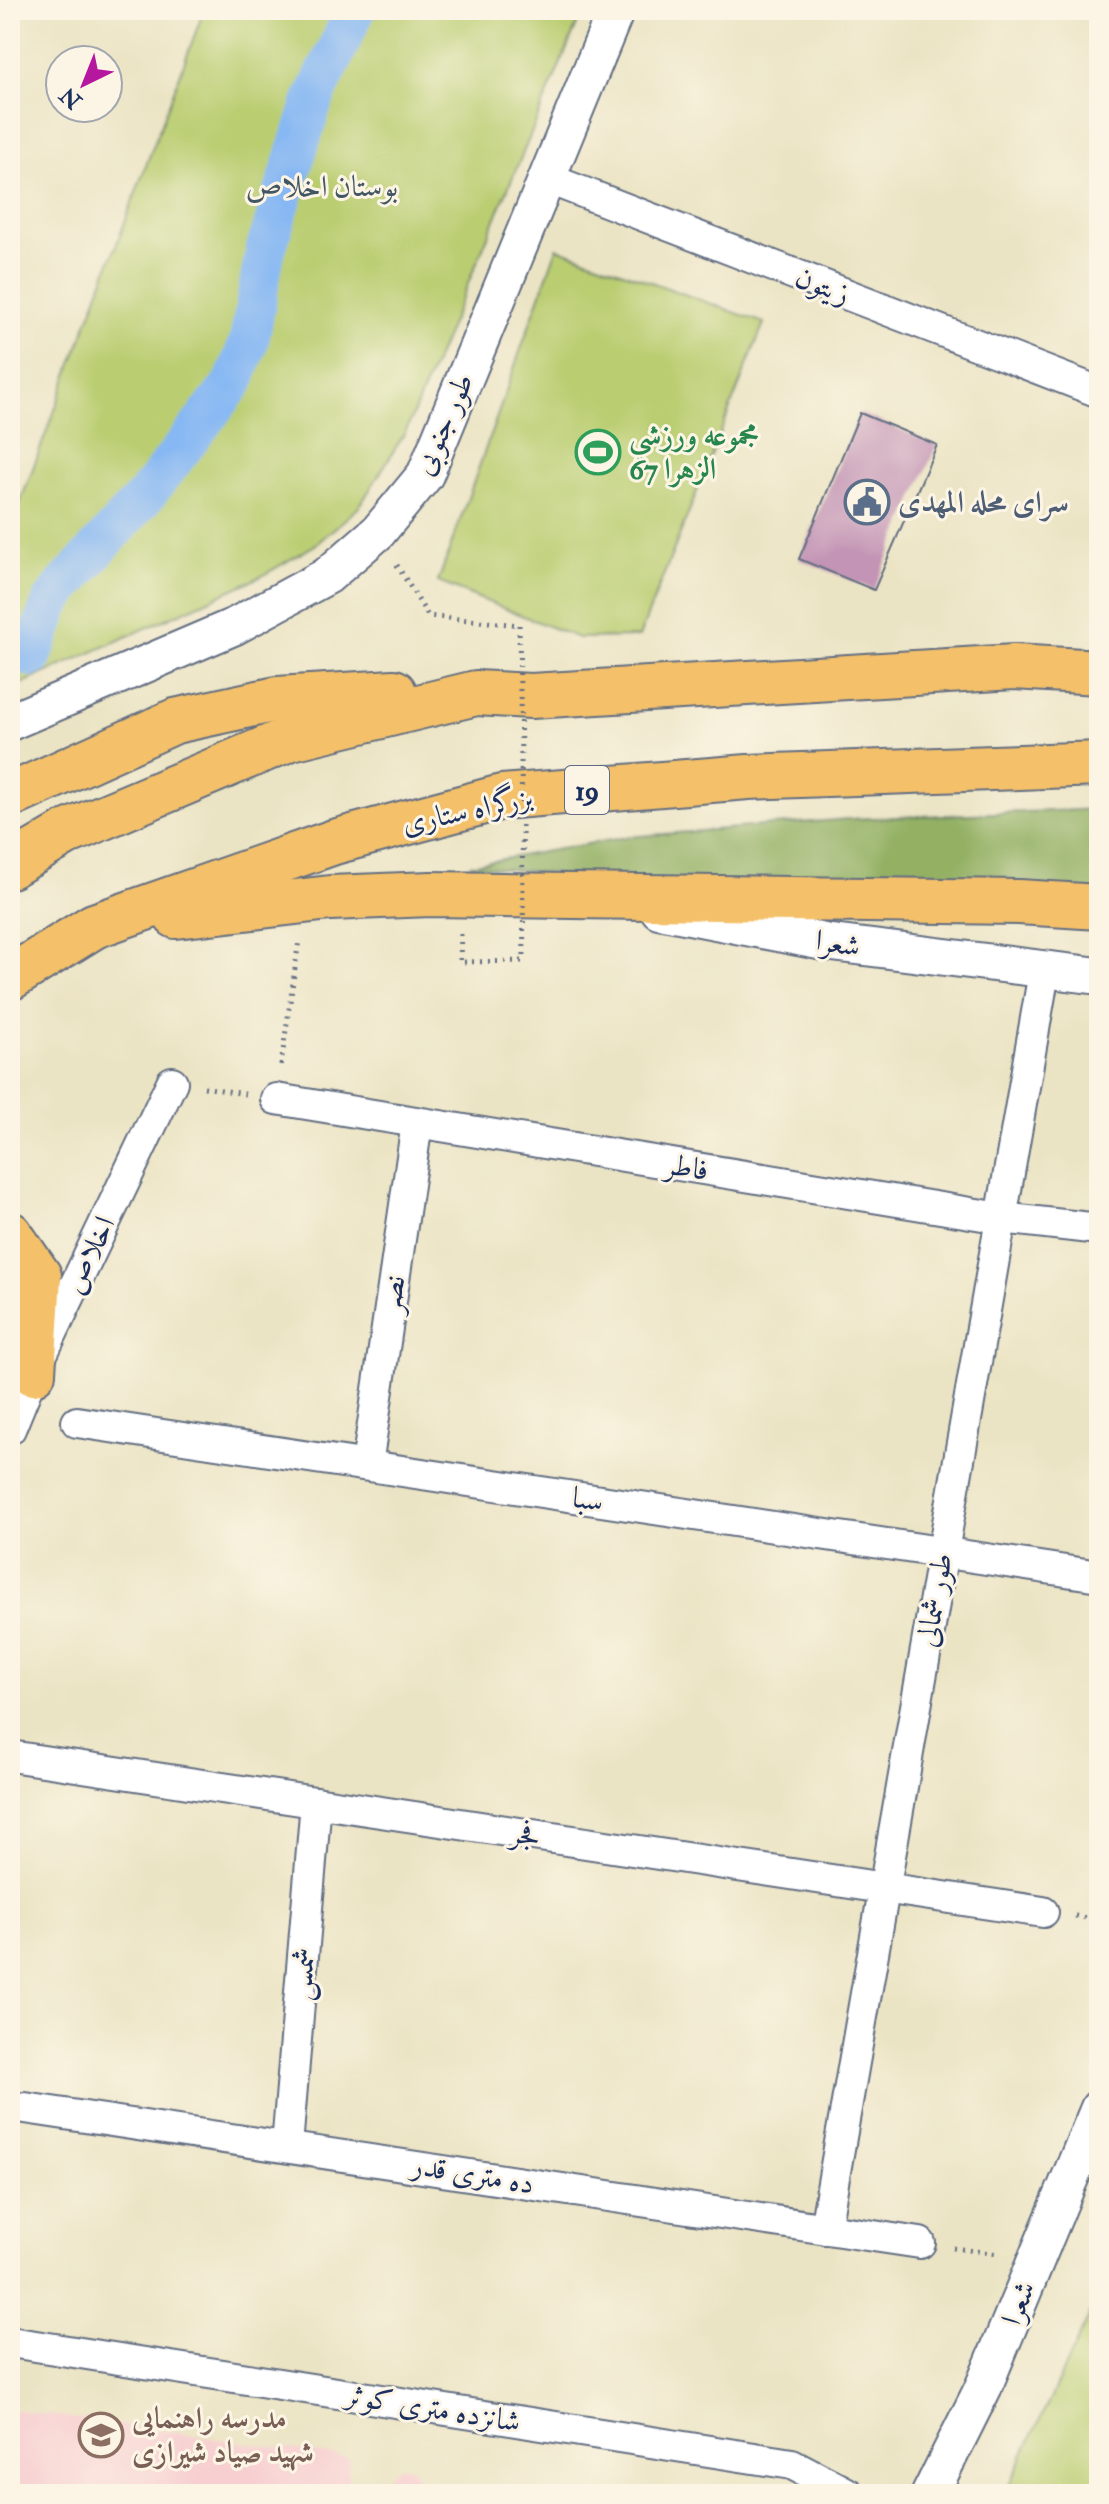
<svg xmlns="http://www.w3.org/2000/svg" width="1109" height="2504" font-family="'IM FELL Double Pica',Amiri,serif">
  <rect width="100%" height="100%" fill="#fcf5e5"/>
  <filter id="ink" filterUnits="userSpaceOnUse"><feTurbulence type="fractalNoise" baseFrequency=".0125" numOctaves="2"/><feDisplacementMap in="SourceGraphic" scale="16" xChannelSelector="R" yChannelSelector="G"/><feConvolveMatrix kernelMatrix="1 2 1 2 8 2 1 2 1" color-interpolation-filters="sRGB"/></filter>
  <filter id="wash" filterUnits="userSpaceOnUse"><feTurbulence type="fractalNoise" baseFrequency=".006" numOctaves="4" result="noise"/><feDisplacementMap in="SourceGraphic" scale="32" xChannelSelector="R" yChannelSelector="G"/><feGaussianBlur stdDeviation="1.8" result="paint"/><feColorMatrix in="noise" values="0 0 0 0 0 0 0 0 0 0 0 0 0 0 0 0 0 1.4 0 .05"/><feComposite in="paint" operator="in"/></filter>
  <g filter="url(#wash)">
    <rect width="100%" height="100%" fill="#ebe4c4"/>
    <g fill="#f7cfd1">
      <polygon points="17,2410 349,2458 347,2494 10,2494 10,2413"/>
      <polygon points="401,2465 411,2468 429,2494 363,2494"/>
    </g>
    <g fill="#bacd71" stroke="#6a7e68" stroke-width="2">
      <polygon points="204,10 543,10 578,22 406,431 359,507 315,545 260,577 10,689 10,530"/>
      <polygon points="557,248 764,323 639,637 578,638 438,582"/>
      <polygon points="1099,2295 1099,2494 1005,2494"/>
    </g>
    <polygon fill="#93b063" stroke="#577060" stroke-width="2" points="1099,809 1099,892 607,879 469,865 627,837 848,819"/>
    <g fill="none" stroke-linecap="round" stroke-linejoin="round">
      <polyline stroke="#87b8f3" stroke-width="40" points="32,657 51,604 64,586 146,495 234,382 249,341 265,252 313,101 355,10"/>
    </g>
    <g id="blocks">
      <polygon fill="#c394b5" points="860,413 937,445 874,590 799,559"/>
    </g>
  </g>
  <g filter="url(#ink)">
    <use href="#blocks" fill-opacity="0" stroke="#646e82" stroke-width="2"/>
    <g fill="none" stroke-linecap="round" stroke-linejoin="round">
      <g stroke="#646e82" stroke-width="34">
        <g id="minor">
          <polyline points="546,178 1099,392"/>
          <polyline points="276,1099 1001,1218 1099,1229"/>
          <polyline points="77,1422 1099,1576"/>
          <polyline points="10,1429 33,1373 172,1082"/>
          <polyline points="367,1465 417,1123"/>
          <polyline points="10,1756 1043,1912"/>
          <polyline points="25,2108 920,2243"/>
          <polyline points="287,2146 316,1802"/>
          <polyline points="825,2229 1044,972"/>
          <polyline points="10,2342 792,2464 849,2494"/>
        </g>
      </g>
      <g stroke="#646e82" stroke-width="40">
        <g id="tertiary">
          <polyline points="10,722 235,626 327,576 378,532 425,475 616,10"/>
          <polyline points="659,910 824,942 1099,976"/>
          <polyline points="930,2494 983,2388 1099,2108"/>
        </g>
      </g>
      <g stroke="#646e82" stroke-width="48">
        <g id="trunk">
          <polyline points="10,796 175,721 277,699 394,692"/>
          <polyline points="10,866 68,832 291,738 476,693 531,696 1014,667 1099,672"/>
          <polyline points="176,916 330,898 431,894 1019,902 1099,907"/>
          <polyline points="10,978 94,926 334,842 502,797 748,777 1099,764"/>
          <polyline points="10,1234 39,1276 33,1373"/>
        </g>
      </g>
      <g stroke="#646e82" stroke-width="5" stroke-dasharray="2 6" stroke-linecap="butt">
        <polyline points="397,565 428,616 519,625"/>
        <polyline points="461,934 460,962 524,961"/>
        <polyline points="281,1065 299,940"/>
        <polyline points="204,1087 245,1094"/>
        <polyline points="1075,1916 1099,1920"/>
        <polyline points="953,2248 998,2254"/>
      </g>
      <use href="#minor" stroke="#fff" stroke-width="30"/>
      <use href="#tertiary" stroke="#fff" stroke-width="36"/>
      <use href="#trunk" stroke="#f4c16a" stroke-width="44"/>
      <polyline stroke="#646e82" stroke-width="5" stroke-dasharray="2 6" stroke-linecap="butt" points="519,625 524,961"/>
    </g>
  </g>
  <defs>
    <g id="stadium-ring" transform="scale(2.3)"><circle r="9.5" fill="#fcf5e5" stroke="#2e9e5b" stroke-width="1.5"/><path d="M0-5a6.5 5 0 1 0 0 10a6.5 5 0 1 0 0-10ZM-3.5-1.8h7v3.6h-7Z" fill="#2e9e5b"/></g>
    <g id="civic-ring" transform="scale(2.3)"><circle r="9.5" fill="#fcf5e5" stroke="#5c6f8a" stroke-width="1.5"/><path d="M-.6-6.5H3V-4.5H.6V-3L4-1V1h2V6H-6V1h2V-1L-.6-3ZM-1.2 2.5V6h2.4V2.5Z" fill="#5c6f8a"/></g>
    <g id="school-ring" transform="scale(2.3)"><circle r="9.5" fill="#fcf5e5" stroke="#8d6e63" stroke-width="1.5"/><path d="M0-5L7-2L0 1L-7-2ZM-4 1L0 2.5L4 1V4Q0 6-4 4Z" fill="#8d6e63"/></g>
  </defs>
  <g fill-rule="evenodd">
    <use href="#stadium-ring" x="598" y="452"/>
    <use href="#civic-ring" x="867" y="502"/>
    <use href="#school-ring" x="101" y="2435"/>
  </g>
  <g text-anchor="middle" stroke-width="6" stroke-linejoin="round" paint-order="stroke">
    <rect fill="#fcf5e5" stroke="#5e6a86" stroke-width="2" x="565" y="766" width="44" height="48" rx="6"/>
    <g font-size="28" font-weight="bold" fill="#1b2f5e">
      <text x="587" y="800">19</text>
    </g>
    <g font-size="30" fill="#435663" stroke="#fcf5e5">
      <text x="322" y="196">بوستان اخلاص</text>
    </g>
    <g font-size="30" fill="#1b2f5e" stroke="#fcf5e5">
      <text transform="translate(823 285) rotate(21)" y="10">زیتون</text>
      <text transform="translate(443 424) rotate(-66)" y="10">طور جنوبی</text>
      <text transform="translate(467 810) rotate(-12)" y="10">بزرگراه ستاری</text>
      <text transform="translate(838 943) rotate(9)" y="10">شعرا</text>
      <text transform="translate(687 1167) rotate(9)" y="10">فاطر</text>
      <text transform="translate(89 1255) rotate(-65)" y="10">اخلاص</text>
      <text transform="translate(392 1294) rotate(-82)" y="10">نصر</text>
      <text transform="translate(588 1499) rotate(9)" y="10">سبا</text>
      <text transform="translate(934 1600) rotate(-80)" y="10">طور شمالی</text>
      <text transform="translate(526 1834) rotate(9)" y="10">فجر</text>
      <text transform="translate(302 1974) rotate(-85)" y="10">شمس</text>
      <text transform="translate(473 2174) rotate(9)" y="10">ده متری قدر</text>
      <text transform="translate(1018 2303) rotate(-68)" y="10">شعرا</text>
      <text transform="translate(433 2408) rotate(9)" y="10">شانزده متری کوثر</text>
    </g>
    <g font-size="30" font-weight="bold" fill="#27864d" stroke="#fcf5e5" text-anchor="start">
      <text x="629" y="445">مجموعه ورزشي<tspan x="629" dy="34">الزهرا 67</tspan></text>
    </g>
    <g font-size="30" font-weight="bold" fill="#4e5e75" stroke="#fcf5e5" text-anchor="start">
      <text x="898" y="512">سرای محله المهدی</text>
    </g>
    <g font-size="30" font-weight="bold" fill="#785e54" stroke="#fcf5e5" text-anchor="start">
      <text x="132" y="2428">مدرسه راهنمايی<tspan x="132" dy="34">شهيد صياد شيرازی</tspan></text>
    </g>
  </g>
  <rect width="1109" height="2504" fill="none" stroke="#fcf5e5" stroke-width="40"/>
  <g transform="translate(84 84) rotate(223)"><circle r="38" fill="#fcf5e5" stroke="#a2a6af" stroke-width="2"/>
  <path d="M0-6L14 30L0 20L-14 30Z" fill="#b5179e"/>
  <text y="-12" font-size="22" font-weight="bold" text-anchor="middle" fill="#1b2f5e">N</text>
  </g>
</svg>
